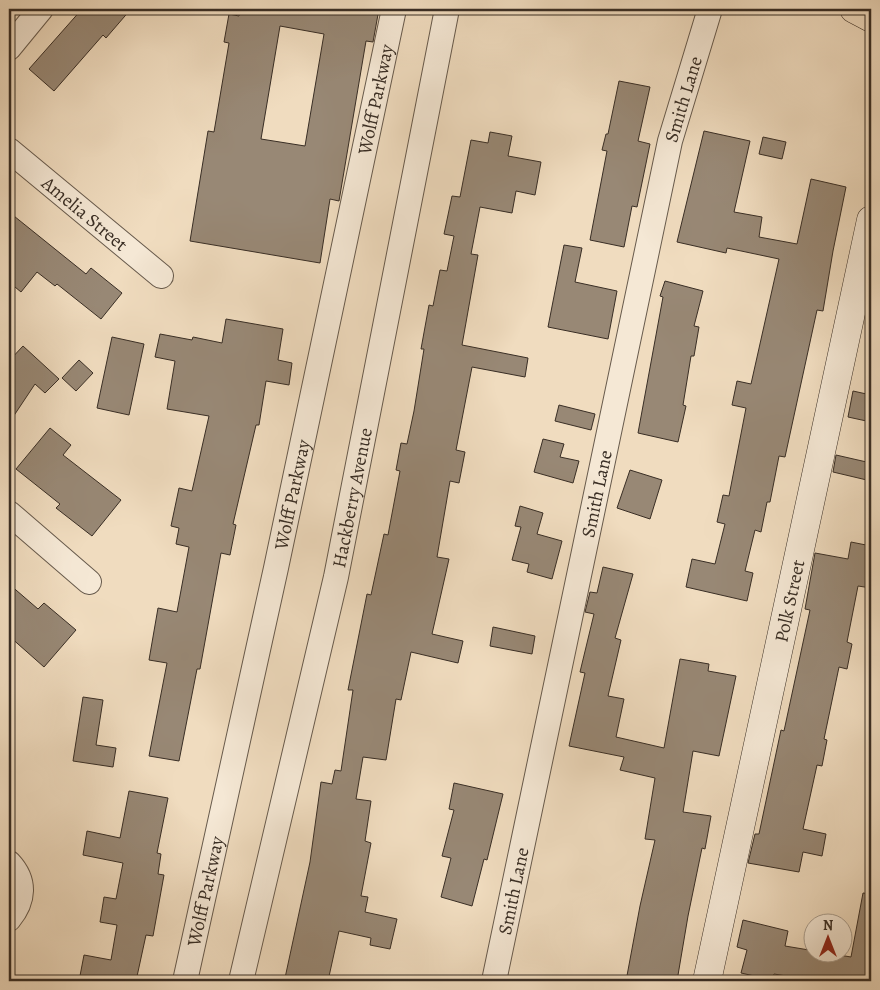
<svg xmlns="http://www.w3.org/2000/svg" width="880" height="990" font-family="Alegreya,serif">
  <rect width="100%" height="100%" fill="#f0dcbf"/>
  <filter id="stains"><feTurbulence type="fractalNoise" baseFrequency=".004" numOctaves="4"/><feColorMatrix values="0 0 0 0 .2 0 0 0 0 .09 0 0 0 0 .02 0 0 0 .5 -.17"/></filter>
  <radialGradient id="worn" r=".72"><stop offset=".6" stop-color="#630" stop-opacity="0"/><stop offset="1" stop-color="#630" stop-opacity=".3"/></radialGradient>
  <g fill="#988875" stroke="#392e25" fill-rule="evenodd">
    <polygon points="82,9 131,9 106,38 103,35 54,91 29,69"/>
    <path d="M240 9H379L373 42 366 41 339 201 330 199 320 263 190 241 208 131 214 132 229 43 224 42 229 14 239 16ZM280 26 324 34 305 146 261 139Z"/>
    <polygon points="619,81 650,87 638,141 650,144 637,207 632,206 624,247 590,240 607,151 602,150 606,134 608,134"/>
    <polygon points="704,131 750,141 734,212 762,217 759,237 797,244 811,179 846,187 833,251 823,311 817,310 785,457 779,456 770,502 767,502 761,532 755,530 745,571 753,573 747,601 686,587 692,559 715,564 725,524 717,522 723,495 729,496 746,408 732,405 737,381 751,384 779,259 727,248 726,253 677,242"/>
    <polygon points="490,132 512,136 508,156 541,162 535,195 516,191 512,213 480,207 471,254 478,255 462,345 528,358 525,377 472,367 456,450 465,452 459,483 450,481 437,557 449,559 432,634 463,641 458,663 411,652 401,700 396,699 386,760 363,757 356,799 371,801 365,841 371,843 361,896 368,897 365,912 397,919 390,949 370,945 371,938 339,931 328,981 301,981 285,978 310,862 321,782 332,784 335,770 341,771 353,690 348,690 367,594 371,595 384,534 388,535 400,471 396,470 401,443 407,444 414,411 424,349 421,349 429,305 433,306 440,270 447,271 454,236 444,234 452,196 460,197 471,140 488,143"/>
    <polygon points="763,137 786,142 782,159 759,154"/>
    <polygon points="9,212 86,274 91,268 122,293 101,319 57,284 55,286 37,272 21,292 9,282"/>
    <polygon points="564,245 582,248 575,282 617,291 608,339 548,327"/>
    <polygon points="665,281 703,291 694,326 699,327 694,356 691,356 683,405 686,406 678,442 638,433 663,297 660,296"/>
    <polygon points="226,319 283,329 278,360 292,363 289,385 266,381 259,425 256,425 233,524 236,525 230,555 221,553 200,669 197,669 179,761 149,756 167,663 149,660 158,608 177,612 189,547 176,544 179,528 171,526 179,488 192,491 209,416 167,409 175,361 155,357 160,334 192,340 193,337 222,343"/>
    <polygon points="112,337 144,344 129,415 97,408"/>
    <polygon points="23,346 59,379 45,393 35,384 9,423 9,361"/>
    <polygon points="79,360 93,373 76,391 62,378"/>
    <polygon points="853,391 871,395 871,422 848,417"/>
    <polygon points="559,405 595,414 591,430 555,421"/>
    <polygon points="50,428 71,445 63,455 121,500 92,536 56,508 60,504 16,469"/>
    <polygon points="543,439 564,444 560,457 579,461 573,483 534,472"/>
    <polygon points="836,455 871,463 871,481 833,472"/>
    <polygon points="630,470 662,480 650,519 617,508"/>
    <polygon points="520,506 543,513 537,534 562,541 552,579 527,572 529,564 512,560 521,527 515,526"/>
    <polygon points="851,542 871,546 871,588 858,586 847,642 852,644 847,669 839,667 824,739 827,740 822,766 817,765 803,829 826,834 822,856 803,852 799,872 748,863 755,834 759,834 781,730 784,731 810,610 805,609 815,553 848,559"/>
    <polygon points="603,567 633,574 615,638 621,640 608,696 624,699 616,737 664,748 680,659 709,664 708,671 736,676 719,756 693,751 683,812 711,816 705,849 702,848 688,916 677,981 626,981 640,906 655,840 645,839 655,778 620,770 624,757 569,746 585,673 580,672 594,614 585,612 590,592 597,593"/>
    <polygon points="9,584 38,609 44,603 76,630 44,667 9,636"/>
    <polygon points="493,627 535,636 532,654 490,646"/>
    <polygon points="83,697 103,700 96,745 116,748 113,767 73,761"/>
    <polygon points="454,783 503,794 487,860 484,859 472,906 441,897 451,858 442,856 454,810 449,809"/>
    <polygon points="129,791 168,798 157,853 161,854 158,874 164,875 153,936 146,935 136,981 79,981 84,955 111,960 117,925 100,922 104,897 116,899 123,863 83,855 87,831 120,838"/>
    <polygon points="863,893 871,894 871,981 817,981 774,974 772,980 741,973 747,950 737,947 743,920 788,931 785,946 851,957"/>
  </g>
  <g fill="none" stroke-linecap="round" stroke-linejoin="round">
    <g stroke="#675a4c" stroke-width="26">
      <g id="street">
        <polyline points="9,48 41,9"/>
        <path id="s1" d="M9 150 161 276"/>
        <polyline points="9,513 89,582"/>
        <path d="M9 863C26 881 24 901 9 919"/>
        <path id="s2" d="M185 981 276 568 394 9"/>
        <path id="s3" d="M241 981 336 577 447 9"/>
        <path id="s4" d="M494 981 670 141 710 9"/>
      </g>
    </g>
    <g stroke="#392e25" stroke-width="29">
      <g id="secondary">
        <path id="s5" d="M707 981 871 220"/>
      </g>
    </g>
    <g stroke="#392e25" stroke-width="29">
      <polyline id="primary" points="854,9 871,18"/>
    </g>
    <use href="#street" stroke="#f5e8d5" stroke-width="24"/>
    <use href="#secondary" stroke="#f5e8d5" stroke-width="28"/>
    <use href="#primary" stroke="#f0dcbf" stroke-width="28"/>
  </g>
  <g text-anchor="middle" stroke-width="4" stroke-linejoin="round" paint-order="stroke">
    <g font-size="19" fill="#392e25" stroke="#f5e8d5">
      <text dy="7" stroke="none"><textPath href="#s4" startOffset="902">Smith Lane</textPath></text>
      <text dy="7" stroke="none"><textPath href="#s2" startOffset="902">Wolff Parkway</textPath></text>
      <text dy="7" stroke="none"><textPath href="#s1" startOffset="99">Amelia Street</textPath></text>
      <text dy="7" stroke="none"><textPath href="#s4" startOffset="498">Smith Lane</textPath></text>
      <text dy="7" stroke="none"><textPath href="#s2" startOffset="498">Wolff Parkway</textPath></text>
      <text dy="7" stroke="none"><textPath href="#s3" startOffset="496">Hackberry Avenue</textPath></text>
      <text dy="7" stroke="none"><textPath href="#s5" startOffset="389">Polk Street</textPath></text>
      <text dy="7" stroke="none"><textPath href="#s4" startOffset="92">Smith Lane</textPath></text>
      <text dy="7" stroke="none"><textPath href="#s2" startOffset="92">Wolff Parkway</textPath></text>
    </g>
  </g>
  <rect width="880" height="990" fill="none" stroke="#f0dcbf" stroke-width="30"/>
  <rect x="10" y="10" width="860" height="970" fill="none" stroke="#392e25" stroke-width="2.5"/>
  <rect x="15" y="15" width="850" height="960" fill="none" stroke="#392e25"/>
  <g transform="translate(828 938)"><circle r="24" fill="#f5e8d5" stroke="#aa9e8f"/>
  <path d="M0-4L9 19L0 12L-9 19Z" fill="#8f2418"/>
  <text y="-8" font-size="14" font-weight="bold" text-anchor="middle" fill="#392e25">N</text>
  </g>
  <rect width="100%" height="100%" filter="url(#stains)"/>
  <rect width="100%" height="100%" fill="url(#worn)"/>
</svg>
